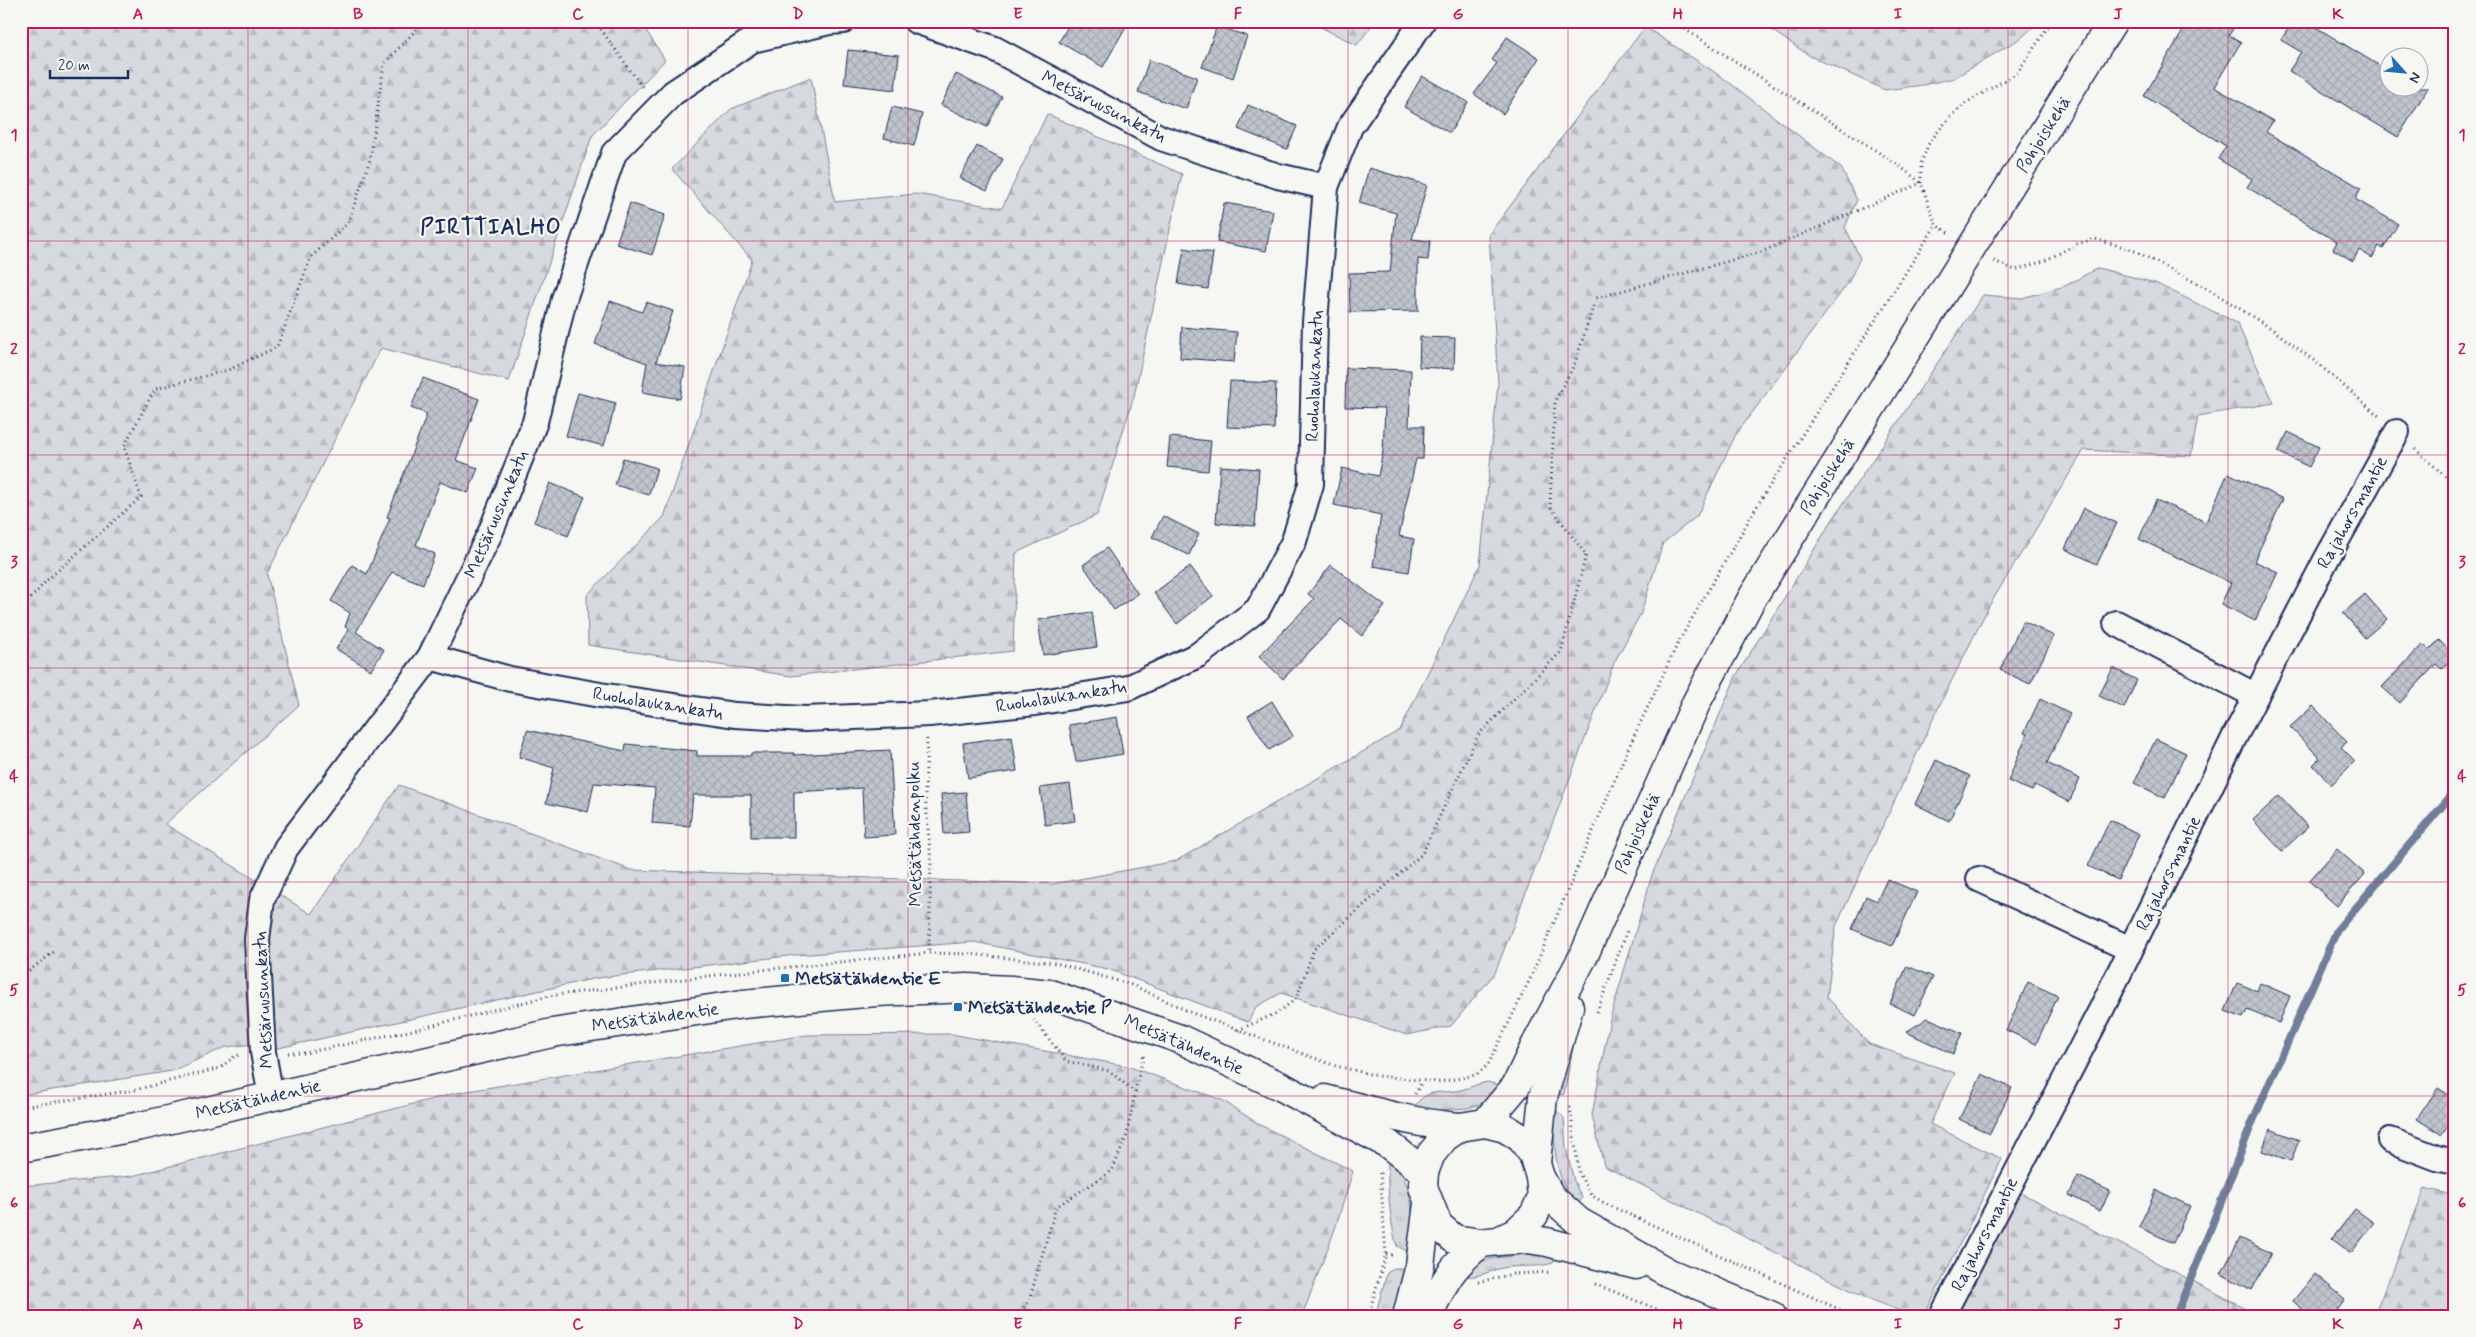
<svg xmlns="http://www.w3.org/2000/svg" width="2476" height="1337" font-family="Mynerve,sans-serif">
  <defs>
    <pattern id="grass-tufts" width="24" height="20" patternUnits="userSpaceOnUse" patternTransform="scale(1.25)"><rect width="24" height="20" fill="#d6d9dd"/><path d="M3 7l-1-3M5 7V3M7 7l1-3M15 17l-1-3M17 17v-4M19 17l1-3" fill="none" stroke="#b7bbc0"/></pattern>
    <pattern id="forest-firs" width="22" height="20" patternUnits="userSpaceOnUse" patternTransform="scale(1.25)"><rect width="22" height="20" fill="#d6d9dd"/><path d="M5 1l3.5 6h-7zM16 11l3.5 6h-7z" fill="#b7bbc0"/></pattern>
    <pattern id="building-cross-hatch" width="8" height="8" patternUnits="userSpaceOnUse" patternTransform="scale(1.25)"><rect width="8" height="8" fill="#c0c4cd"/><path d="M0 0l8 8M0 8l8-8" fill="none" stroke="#a4a9b2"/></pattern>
  </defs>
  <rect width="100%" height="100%" fill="#f6f6f2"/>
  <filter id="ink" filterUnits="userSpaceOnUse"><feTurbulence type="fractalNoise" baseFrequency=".02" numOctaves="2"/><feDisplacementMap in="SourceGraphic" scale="10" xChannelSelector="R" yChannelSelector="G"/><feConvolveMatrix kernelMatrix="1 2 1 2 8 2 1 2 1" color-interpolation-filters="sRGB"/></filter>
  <g filter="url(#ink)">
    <g fill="url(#grass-tufts)" stroke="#78849e">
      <polygon points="1576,1033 1564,1094 1556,1095 1565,1058"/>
      <path d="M1488 1082 1504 1087 1487 1102 1468 1108 1425 1111 1412 1109C1429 1086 1438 1095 1461 1090 1470 1088 1478 1083 1488 1082Z"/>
      <path d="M1554 1108 1564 1118 1566 1148 1574 1181 1582 1198 1577 1206C1553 1177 1554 1145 1554 1108Z"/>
      <path d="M1389 1157C1414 1181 1415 1220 1411 1253L1397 1246C1391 1231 1385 1173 1389 1157Z"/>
      <path d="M1527 1254 1556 1256 1553 1263C1537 1268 1519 1265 1502 1268 1489 1271 1474 1280 1461 1275 1478 1257 1503 1257 1527 1254Z"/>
      <polygon points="1394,1268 1409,1268 1397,1316 1375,1316 1387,1273"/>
    </g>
    <g fill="url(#forest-firs)" stroke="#78849e">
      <polygon points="21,21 640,21 665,60 592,136 509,381 381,348 267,574 299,705 165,824 311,914 399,785 631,870 1053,884 1176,861 1400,730 1480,565 1498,383 1489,234 1645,27 1722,77 1841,168 1857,200 1845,227 1860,258 1848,283 1735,436 1697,516 1663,543 1641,613 1614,663 1495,973 1451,1026 1407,1035 1281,993 1256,1007 1248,1022 1108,969 974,942 796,955 597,978 274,1049 254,1044 226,1047 172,1071 21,1095"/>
      <polygon points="1308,21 1375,21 1357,45"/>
      <polygon points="1758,21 2040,21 2021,38 1954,78 1923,85 1885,90 1810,56"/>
      <polygon points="811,77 835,202 916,194 1002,208 1047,114 1182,174 1134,396 1097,515 1016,553 1013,651 791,676 588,645 587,595 664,517 752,260 672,169 731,109"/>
      <polygon points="2098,268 2155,283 2237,323 2274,403 2198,416 2191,456 2084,450 1989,606 1943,698 1836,926 1827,997 1869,1044 1955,1073 1930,1124 2002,1159 1924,1316 1914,1316 1864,1297 1604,1166 1592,1115 1610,1019 1652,875 1736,676 1831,522 1983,295 2022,298 2065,286"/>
      <polygon points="951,1034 1127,1066 1222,1100 1260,1125 1353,1171 1335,1229 1302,1316 21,1316 21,1186 132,1176 456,1093 806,1035"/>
      <polygon points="2425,1188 2455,1196 2455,1316 2374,1316"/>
      <polygon points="2019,1192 2261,1316 1955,1316"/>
    </g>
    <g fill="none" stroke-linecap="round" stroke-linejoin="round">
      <polyline stroke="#717e99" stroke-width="8" points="2176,1316 2252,1123 2337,930 2455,791"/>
    </g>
    <g fill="url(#building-cross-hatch)" stroke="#1b2f5e">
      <polygon points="1071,21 1129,21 1103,67 1059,42"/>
      <polygon points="2189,21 2238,21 2229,35 2241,42 2214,87 2273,121 2266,132 2361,188 2355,199 2398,224 2383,249 2379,246 2372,258 2359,250 2353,261 2333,249 2337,242 2247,187 2252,179 2218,159 2226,146 2144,96"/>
      <polygon points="2293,21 2306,21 2388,71 2388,88 2428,88 2398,137 2289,71 2301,52 2281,40"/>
      <polygon points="1217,26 1247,36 1233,78 1202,67"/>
      <polygon points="1507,37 1539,58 1503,114 1474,94 1497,63 1492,60"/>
      <polygon points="848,50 899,55 895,90 844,84"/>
      <polygon points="1149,60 1197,77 1186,109 1138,92"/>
      <polygon points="956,74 1002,97 987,127 941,105"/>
      <polygon points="1422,76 1468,102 1450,133 1404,107"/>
      <polygon points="1248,105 1297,126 1287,149 1238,129"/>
      <polygon points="892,107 922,114 914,146 884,138"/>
      <polygon points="977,146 1003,159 987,191 960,178"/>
      <polygon points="1369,168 1427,185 1412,239 1430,241 1428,260 1418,259 1418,311 1350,312 1349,273 1390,272 1396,213 1359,203"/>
      <polygon points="630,203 665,215 652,255 616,244"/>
      <polygon points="1224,203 1273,211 1266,251 1217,242"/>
      <polygon points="1184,248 1213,253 1208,289 1178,284"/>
      <polygon points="610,301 642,312 646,302 673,311 656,362 685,367 680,399 642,392 647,363 595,344"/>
      <polygon points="1182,327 1237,332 1234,362 1180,358"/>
      <polygon points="1420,337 1455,338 1454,369 1419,367"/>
      <polygon points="1346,368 1411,370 1409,426 1424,426 1423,459 1416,459 1399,536 1414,539 1409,572 1373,566 1381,515 1334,505 1342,468 1378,476 1383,451 1385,408 1345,407"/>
      <polygon points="423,378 479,399 456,460 478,468 468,493 440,482 416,545 435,554 423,584 392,572 356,632 384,650 371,670 336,649 349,629 345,627 350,613 331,601 352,565 367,574 390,518 387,517 427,414 411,408"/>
      <polygon points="1230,381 1276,383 1274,429 1227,427"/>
      <polygon points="578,393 616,403 604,446 566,436"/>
      <polygon points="2288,432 2319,447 2309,467 2278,452"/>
      <polygon points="1170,437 1211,441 1208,471 1167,467"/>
      <polygon points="623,458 657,468 649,495 615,485"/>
      <polygon points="1220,466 1259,469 1255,526 1216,523"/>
      <polygon points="2228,473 2283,499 2254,561 2278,572 2255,621 2221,604 2231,583 2139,539 2156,500 2206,522"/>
      <polygon points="550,483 585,497 568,536 534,522"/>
      <polygon points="2084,508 2117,523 2097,564 2065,549"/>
      <polygon points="1163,516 1199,534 1189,555 1152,537"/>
      <polygon points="1107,548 1138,594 1114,610 1083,565"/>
      <polygon points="1331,565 1385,606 1362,636 1341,619 1283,679 1259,656 1314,599 1308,594"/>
      <polygon points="1190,566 1213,596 1177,624 1154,593"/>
      <polygon points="2365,594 2387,619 2365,638 2343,613"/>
      <polygon points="1092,612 1097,647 1043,655 1038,620"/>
      <polygon points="2023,621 2054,636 2030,684 2000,670"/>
      <polygon points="2439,640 2455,657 2442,669 2436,664 2400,703 2382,687 2423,644 2429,650"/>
      <polygon points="2113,668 2137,680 2124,708 2099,696"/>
      <polygon points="2040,699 2070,714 2047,763 2080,779 2069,802 2035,785 2032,791 2008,781 2027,734 2024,733"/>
      <polygon points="1272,701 1293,736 1269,750 1248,716"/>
      <polygon points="2313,706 2347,742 2341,747 2355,761 2331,785 2313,765 2320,758 2290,727"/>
      <polygon points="1117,717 1123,754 1076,762 1069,725"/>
      <polygon points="527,730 625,751 626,744 697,751 697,756 751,756 751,753 794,753 794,755 890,750 895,835 864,837 862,788 794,792 794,837 751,837 751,795 693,795 690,826 652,823 655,788 594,783 588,812 546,803 554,768 519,757"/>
      <polygon points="1012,736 1017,771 968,778 963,743"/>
      <polygon points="2156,739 2186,753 2165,798 2134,783"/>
      <polygon points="1936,760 1970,776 1949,821 1915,804"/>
      <polygon points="1070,784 1075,821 1045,825 1040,788"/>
      <polygon points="966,792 969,832 944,834 941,794"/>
      <polygon points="2279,796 2308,827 2282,851 2253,820"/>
      <polygon points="2110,820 2139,834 2118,880 2088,866"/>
      <polygon points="2337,849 2365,874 2337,906 2309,881"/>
      <polygon points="1887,879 1917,892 1892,946 1852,929 1866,896 1877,901"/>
      <polygon points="1907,966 1933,977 1915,1015 1890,1004"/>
      <polygon points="2028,982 2058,996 2036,1044 2006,1030"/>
      <polygon points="2237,983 2257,991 2260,983 2290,996 2279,1023 2247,1010 2243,1018 2225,1011"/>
      <polygon points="1928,1018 1962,1033 1953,1054 1906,1032"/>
      <polygon points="1982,1074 2012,1088 1990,1134 1959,1119"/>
      <polygon points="2438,1088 2455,1099 2455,1115 2442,1135 2417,1119"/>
      <polygon points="2270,1129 2299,1140 2291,1161 2262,1151"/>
      <polygon points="2078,1176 2110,1191 2100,1211 2069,1195"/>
      <polygon points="2156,1190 2190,1206 2173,1243 2139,1227"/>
      <polygon points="2355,1209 2374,1223 2351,1253 2332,1239"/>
      <polygon points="2240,1238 2271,1253 2252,1290 2221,1274"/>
      <polygon points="2315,1274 2345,1299 2332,1316 2310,1316 2293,1301"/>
    </g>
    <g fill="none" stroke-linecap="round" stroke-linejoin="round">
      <g stroke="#1b2f5e" stroke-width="28">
        <g id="minor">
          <polyline points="916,21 995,49 1161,138 1278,176 1326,187"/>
          <polyline points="2116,623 2256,696"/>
          <polyline points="430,657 510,679 600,695 735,715 805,719 929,714 1035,703 1128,688 1198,655 1258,609 1294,541 1311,484 1315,322 1326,187 1350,127 1423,21"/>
          <polyline points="1979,879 2130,949"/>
          <polyline points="271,1097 263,1052 257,939 262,900 286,848 430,657 491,531 535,422 564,299 614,153 673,93 752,40 829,22 843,21"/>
          <polyline points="2390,1140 2437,1158 2455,1162"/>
          <polyline points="1942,1316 2101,1010 2235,736 2327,558 2397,432"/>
        </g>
      </g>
      <g stroke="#1b2f5e" stroke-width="31">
        <g id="secondary">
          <path d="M1325 1099C1370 1110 1414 1124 1460 1127"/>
          <polyline points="1485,1123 1516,1086 1536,1044 1584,955 1697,701 1752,598 2113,21"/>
          <polygon points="1485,1123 1505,1128 1521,1138 1533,1154 1540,1177 1542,1197 1534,1215 1515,1233 1498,1241 1481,1243 1454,1239 1438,1225 1423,1187 1424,1172 1431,1154 1445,1137 1460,1127"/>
          <polyline points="21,1148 141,1126 552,1033 743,1004 876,992 967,988 1011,990 1050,994 1180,1039 1282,1087 1388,1144 1424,1172"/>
          <polyline points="1536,1163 1543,1097 1569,1007"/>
          <polyline points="1540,1177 1551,1197 1579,1222 1669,1273 1772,1316"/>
          <polyline points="1498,1241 1528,1239 1547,1242 1636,1265"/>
          <polyline points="1407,1316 1420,1265 1428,1204"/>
          <path d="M1428 1316C1444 1281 1451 1267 1481 1243"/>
        </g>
      </g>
      <g stroke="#1b2f5e" stroke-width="3" stroke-dasharray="1 4" stroke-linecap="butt">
        <polyline points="595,21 643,88"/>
        <polyline points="1672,21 1897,164 1921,183 1936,225 1949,233"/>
        <polyline points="1994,261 2015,270 2044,261 2077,244 2095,239 2131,249 2210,290 2272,329 2317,363 2379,416"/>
        <polyline points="2415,449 2455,485"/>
        <polyline points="21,610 46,581 141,497 124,446 155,389 228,370 277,347 311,257 348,223 370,160 384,64 424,21"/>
        <polyline points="927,739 925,794 931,862 929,953"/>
        <polyline points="21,977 54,952"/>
        <polyline points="1597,1012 1627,931"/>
        <polyline points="1238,1030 1277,1013 1296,999 1314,949 1422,854 1478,735 1561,652 1586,555 1550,506 1555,401 1575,363 1596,298 1761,252 1921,183 1921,163 1929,143 1949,118 1966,103 2017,73 2052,21"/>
        <polyline points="288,1053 305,1053 418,1029 549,996 741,972 929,953 969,954 1056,963 1132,985 1192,1013 1336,1066 1378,1076 1439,1082 1476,1075 1488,1065 1530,979 1627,751 1679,641 1760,501 1936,225"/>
        <polyline points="1135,1091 1144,1054"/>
        <polyline points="1415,1094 1422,1082"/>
        <polyline points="21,1107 135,1090 220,1068 235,1056 240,1055"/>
        <polyline points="1570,1107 1579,1173 1591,1195 1606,1204 1854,1316"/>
        <polyline points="1386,1254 1395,1256"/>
        <polyline points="1478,1282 1513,1274 1551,1272"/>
        <polyline points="1595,1284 1674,1316"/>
        <polyline points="1018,1316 1029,1301 1056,1207 1112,1171 1127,1135 1135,1092 1109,1071 1066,1061 1034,1020"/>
        <polyline points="1368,1316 1386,1254 1380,1172"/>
      </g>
      <use href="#minor" stroke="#f6f6f2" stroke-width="24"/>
      <use href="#secondary" stroke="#f6f6f2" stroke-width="28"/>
    </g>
  </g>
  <path fill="none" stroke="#c2185b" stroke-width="1" stroke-opacity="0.55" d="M248 21V1316M468 21V1316M688 21V1316M908 21V1316M1128 21V1316M1348 21V1316M1568 21V1316M1788 21V1316M2008 21V1316M2228 21V1316M21 241H2455M21 455H2455M21 668H2455M21 882H2455M21 1096H2455"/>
  <g fill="#1f6fb2" stroke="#f6f6f2" stroke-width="2">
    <rect x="780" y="973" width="10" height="10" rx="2.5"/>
    <rect x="953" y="1002" width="10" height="10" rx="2.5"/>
  </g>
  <g text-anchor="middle" stroke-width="4.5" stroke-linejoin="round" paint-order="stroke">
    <g font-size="18" fill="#1b2f5e" stroke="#f6f6f2">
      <text transform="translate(1104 106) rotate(27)" y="6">Metsäruusunkatu</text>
      <text transform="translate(2043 134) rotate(-58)" y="6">Pohjoiskehä</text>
      <text transform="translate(1314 376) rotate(-88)" y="6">Ruoholaukankatu</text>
      <text transform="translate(1827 476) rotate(-58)" y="6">Pohjoiskehä</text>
      <text transform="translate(2352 512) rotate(-61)" y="6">Rajahorsmantie</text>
      <text transform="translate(496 514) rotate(-67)" y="6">Metsäruusunkatu</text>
      <text transform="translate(1061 696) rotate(-9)" y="6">Ruoholaukankatu</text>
      <text transform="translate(658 703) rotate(9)" y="6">Ruoholaukankatu</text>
      <text transform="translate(1637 833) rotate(-66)" y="6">Pohjoiskehä</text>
      <text transform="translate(914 834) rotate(-91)" y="6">Metsätähdenpolku</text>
      <text transform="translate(2168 873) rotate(-64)" y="6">Rajahorsmantie</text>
      <text transform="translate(263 1000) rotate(-93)" y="6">Metsäruusunkatu</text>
      <text transform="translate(655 1017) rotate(-8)" y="6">Metsätähdentie</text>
      <text transform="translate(1184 1044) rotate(23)" y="6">Metsätähdentie</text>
      <text transform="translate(258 1099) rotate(-13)" y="6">Metsätähdentie</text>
      <text transform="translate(1984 1234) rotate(-63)" y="6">Rajahorsmantie</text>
    </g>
    <g font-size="18" font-weight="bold" fill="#1b2f5e" stroke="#f6f6f2" text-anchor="start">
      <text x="795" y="984">Metsätähdentie E</text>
      <text x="968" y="1013">Metsätähdentie P</text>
    </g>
    <g font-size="22" font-weight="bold" letter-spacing="1" fill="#1b2f5e" stroke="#f6f6f2">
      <text x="491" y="234">PIRTTIALHO</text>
    </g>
  </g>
  <rect width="2476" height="1337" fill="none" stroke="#f6f6f2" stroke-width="55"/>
  <g transform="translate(2404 72) rotate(117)"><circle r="24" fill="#f6f6f2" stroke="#9ea6b7"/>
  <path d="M0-4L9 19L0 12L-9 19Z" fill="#1f6fb2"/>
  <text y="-8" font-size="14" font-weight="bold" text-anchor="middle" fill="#1b2f5e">N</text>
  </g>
  <path d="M50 70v8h78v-8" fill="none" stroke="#1b2f5e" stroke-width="2.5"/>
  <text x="58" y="70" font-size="15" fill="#1b2f5e" stroke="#f6f6f2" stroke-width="4" paint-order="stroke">20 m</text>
  <rect x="28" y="28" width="2420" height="1282" fill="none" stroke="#c2185b" stroke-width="2"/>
  <g font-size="16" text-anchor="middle" font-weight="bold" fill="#c2185b">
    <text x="138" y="19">A</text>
    <text x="358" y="19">B</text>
    <text x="578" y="19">C</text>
    <text x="798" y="19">D</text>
    <text x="1018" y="19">E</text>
    <text x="1238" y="19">F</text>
    <text x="1458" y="19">G</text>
    <text x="1678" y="19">H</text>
    <text x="1898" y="19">I</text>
    <text x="2118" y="19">J</text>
    <text x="2338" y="19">K</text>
    <text x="14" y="140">1</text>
    <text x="2462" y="140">1</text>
    <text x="14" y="354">2</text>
    <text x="2462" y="354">2</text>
    <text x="14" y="567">3</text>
    <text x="2462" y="567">3</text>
    <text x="14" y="781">4</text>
    <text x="2462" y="781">4</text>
    <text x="14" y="995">5</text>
    <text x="2462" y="995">5</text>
    <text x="14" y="1208">6</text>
    <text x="2462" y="1208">6</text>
    <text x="138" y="1329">A</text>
    <text x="358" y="1329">B</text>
    <text x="578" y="1329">C</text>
    <text x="798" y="1329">D</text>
    <text x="1018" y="1329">E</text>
    <text x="1238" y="1329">F</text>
    <text x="1458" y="1329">G</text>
    <text x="1678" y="1329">H</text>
    <text x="1898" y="1329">I</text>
    <text x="2118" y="1329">J</text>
    <text x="2338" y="1329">K</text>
  </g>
</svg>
